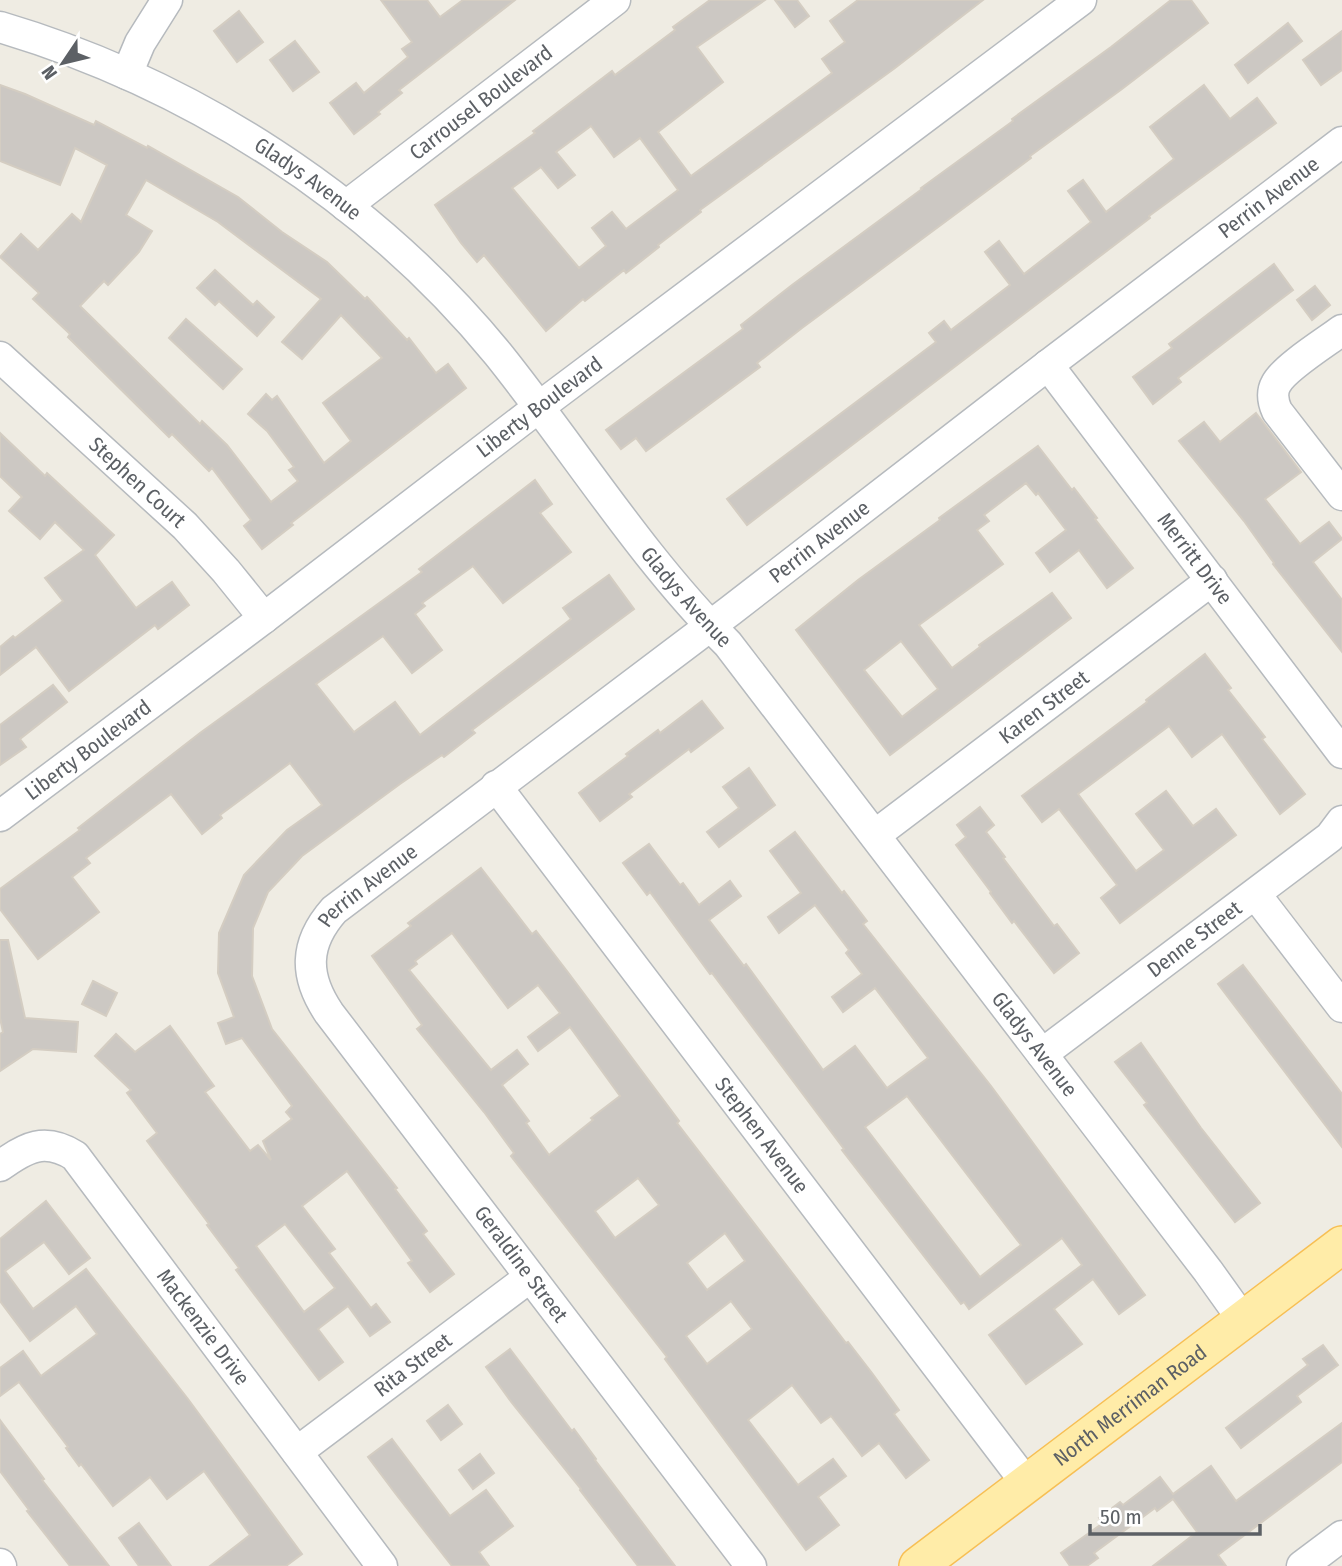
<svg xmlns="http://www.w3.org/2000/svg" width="1342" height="1566" font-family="'Fira Sans Condensed',sans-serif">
  <rect width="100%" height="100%" fill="#efece3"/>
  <g fill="#ccc8c3" stroke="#d4cdc2" stroke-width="2" fill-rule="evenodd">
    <polygon points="381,0 427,0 440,17 463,0 515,0 399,90 402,93 378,112 380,114 354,134 330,103 356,83 364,93 408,57 402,49 412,42"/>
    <path d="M710 0H765L697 47 723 82 658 132 691 176 832 73 822 59 845 42 830 21 858 0H983L895 68 700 210 701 212 658 245 659 247 626 273 624 270 585 301 583 299 546 331 484 255 477 262 461 243 435 205 535 133 533 131 612 71 615 75 675 30 673 27ZM591 126 614 157 640 138 678 190 626 229 612 212 592 228 606 246 579 268 512 188 541 167 558 188 575 175 556 152Z"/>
    <polygon points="775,0 797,0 809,16 795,27"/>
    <polygon points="1171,0 1191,0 1208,23 1122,89 1030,156 1031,158 802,328 757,363 760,367 646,451 636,438 621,449 606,430 743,329 741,325 792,285 922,189 921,188 1013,121 1012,119 1111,47"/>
    <polygon points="239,11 263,42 237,62 214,31"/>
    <polygon points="1288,23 1302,41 1248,83 1235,65"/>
    <polygon points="1342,31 1342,70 1321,85 1303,60"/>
    <polygon points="295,41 319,72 293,91 270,60"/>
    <path d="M0 85 25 94 94 125 96 121 147 148 148 146 238 197 282 232 327 262 365 299 367 297 407 340 409 338 436 373 448 364 466 388 291 523 293 525 262 549 244 526 251 520 212 468 209 471 172 434 169 437 68 337 70 334 33 299 39 293 0 257 21 234 38 250 72 214 81 222 107 165 75 148 60 185 0 161ZM146 180 218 222 321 299 282 342 302 359 341 315 382 358 323 403 351 441 324 463 277 396 272 400 266 394 248 414 267 431 294 467 289 470 298 481 271 502 227 445 202 421 200 424 80 306 104 281 108 285 139 252 152 231 126 215Z"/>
    <polygon points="1204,85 1230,119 1257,98 1276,123 1149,216 1150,218 747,525 727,499 936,342 929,333 944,321 951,330 1010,285 985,252 999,241 1024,274 1091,222 1068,191 1083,180 1106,212 1174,159 1150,127"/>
    <polygon points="1274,264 1293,290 1178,378 1181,382 1153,404 1133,377 1172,348 1169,344"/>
    <polygon points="215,270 253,305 257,301 274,317 257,336 219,301 215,305 197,288"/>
    <polygon points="1315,286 1330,305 1312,320 1297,300"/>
    <polygon points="186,319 242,369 223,389 169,338"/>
    <polygon points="1256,413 1301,472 1265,499 1300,544 1329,522 1342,539 1313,562 1342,600 1342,652 1273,564 1274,563 1244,521 1179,441 1204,422 1220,442"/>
    <polygon points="0,433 45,476 47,473 114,535 95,555 136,608 172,582 189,605 158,629 155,625 69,691 36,647 0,675 0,647 13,636 15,638 63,601 45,578 84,550 55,522 40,539 9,511 22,497 0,476"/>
    <path d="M1038 446 1072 490 1074 488 1097 518 1095 519 1133 568 1107 588 1079 550 1050 572 1036 553 1066 530 1038 493 1036 495 1026 483 984 515 989 521 977 530 1003 564 919 625 952 668 980 647 979 645 1052 593 1071 618 890 755 796 630 858 580 940 520 939 518ZM901 641 938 689 902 717 864 670Z"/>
    <path d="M535 480 552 504 540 513 571 552 503 603 473 566 422 603 425 606 415 614 442 650 412 673 383 636 316 684 354 732 395 702 420 735 571 619 563 608 609 575 634 609 472 730 475 733 444 757 442 755 400 784 302 856 268 892 253 928 252 976 272 1029 397 1188 395 1189 427 1231 423 1234 454 1274 430 1292 408 1263 412 1261 347 1171 302 1206 335 1249 329 1253 371 1308 376 1304 390 1322 370 1336 348 1306 318 1329 343 1362 319 1380 236 1270 239 1268 207 1225 209 1224 147 1141 157 1133 127 1093 131 1090 95 1056 116 1034 135 1052 170 1026 214 1086 205 1092 250 1151 258 1145 271 1160 263 1141 292 1119 286 1112 292 1106 242 1038 226 1044 218 1023 234 1017 218 973 219 933 244 875 287 830 322 805 290 763 220 815 222 818 202 834 171 794 86 858 90 863 72 877 99 912 38 959 0 909V889L80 830 78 828 200 733 422 572 419 569ZM285 1224 335 1288 304 1312 256 1246Z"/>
    <polygon points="1205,654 1231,688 1228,690 1265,737 1262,739 1305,794 1280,814 1222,734 1192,757 1169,726 1078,794 1136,871 1164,850 1136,814 1166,791 1193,826 1216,809 1236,835 1120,923 1101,898 1117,885 1059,809 1042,822 1022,796 1147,702 1146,700"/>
    <polygon points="53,685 67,702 20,739 26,747 0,765 0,725"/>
    <polygon points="702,701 723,728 691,752 689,749 629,794 632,797 600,821 579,793 628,756 626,754 658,730 660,733"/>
    <polygon points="749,768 775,805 719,847 707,832 739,808 723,787"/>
    <polygon points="980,807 994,825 986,832 1005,857 1003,858 1054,926 1057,924 1079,953 1054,973 1014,921 1012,923 990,893 991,892 956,845 966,837 957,825"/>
    <path d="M795 832 842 893 844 891 867 921 863 924 991 1086 1145 1295 1119 1314 1093 1279 1054 1309 1082 1344 1026 1384 989 1335 1082 1265 1062 1238 969 1309 964 1302 961 1304 842 1150 844 1149 712 973 710 974 650 892 647 895 623 863 649 844 680 885 683 883 699 905 730 881 741 896 709 920 744 966 746 964 823 1070 855 1046 887 1088 928 1058 875 988 843 1012 832 997 862 974 846 953 849 950 815 905 779 933 768 917 801 893 770 851ZM907 1096 1021 1245 980 1277 865 1127Z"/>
    <path d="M481 868 532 934 536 931 567 971 679 1121 677 1123 846 1343 848 1342 872 1373 899 1410 894 1414 929 1460 906 1478 879 1443 862 1456 831 1416 821 1423 792 1385 748 1420 798 1485 833 1459 846 1476 818 1497 839 1525 806 1550 665 1359 667 1357 511 1156 514 1153 484 1112 417 1029 422 1025 372 956 411 926 408 923ZM452 933 508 1008 538 985 560 1013 528 1037 538 1051 570 1027 620 1096 591 1118 593 1120 549 1155 526 1123 529 1121 502 1085 528 1064 517 1050 491 1070 409 970 417 964 415 961ZM638 1178 659 1205 615 1238 595 1211ZM725 1233 745 1261 707 1290 687 1263ZM731 1301 752 1329 707 1364 686 1336Z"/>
    <polygon points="0,940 8,940 25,1018 78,1022 76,1052 33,1049 0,1071 0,1034 3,1032 0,1018"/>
    <polygon points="1243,965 1342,1094 1342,1147 1218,984"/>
    <polygon points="93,981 117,993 106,1016 82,1004"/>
    <polygon points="1141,1043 1201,1128 1260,1203 1235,1222 1144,1105 1147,1103 1115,1062"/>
    <polygon points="46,1201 90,1258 69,1274 44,1242 5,1271 33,1309 86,1269 188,1399 302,1554 286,1566 210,1566 250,1535 204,1471 167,1499 150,1477 113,1506 81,1464 79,1466 66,1448 68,1447 19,1382 0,1396 0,1368 23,1351 41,1376 97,1334 76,1306 30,1341 0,1301 0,1239"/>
    <polygon points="1323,1345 1338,1365 1297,1396 1301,1402 1241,1448 1226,1428 1308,1365 1303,1359"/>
    <polygon points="510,1349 572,1431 574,1429 596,1459 595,1460 675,1566 638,1566 580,1490 581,1489 512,1403 486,1367"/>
    <polygon points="448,1405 462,1424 441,1440 427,1421"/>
    <polygon points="0,1420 44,1479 42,1480 109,1566 70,1566 27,1511 29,1510 0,1471"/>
    <polygon points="1342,1423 1342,1462 1218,1555 1226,1566 1153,1566 1197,1532 1173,1499 1157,1511 1155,1508 1094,1553 1098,1558 1087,1566 1070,1566 1061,1553 1103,1523 1099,1518 1120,1502 1123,1505 1160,1477 1173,1494 1211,1466 1236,1501"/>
    <polygon points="392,1439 450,1516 486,1490 513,1526 479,1552 489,1566 452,1566 395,1493 368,1457"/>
    <polygon points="480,1454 494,1473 473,1489 459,1470"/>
    <polygon points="139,1523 171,1566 139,1566 119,1538"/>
  </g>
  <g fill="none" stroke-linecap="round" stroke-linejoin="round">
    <g stroke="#b6babe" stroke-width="33">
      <g id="minor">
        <path id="s1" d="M0 27C192 84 371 199 498 354 575 450 641 557 728 644L1208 1271 1243 1320"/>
        <polyline points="127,74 140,43 167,0"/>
        <path id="s2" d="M346 206 615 0"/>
        <path d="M1342 330C1326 342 1284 368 1276 384 1271 393 1273 402 1277 411L1342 495"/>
        <path id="s3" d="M0 357 185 526 226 571 264 618"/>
        <path id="s4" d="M1048 365 1342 753"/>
        <path id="s5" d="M496 786 1027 1484"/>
        <path id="s6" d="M0 816 264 618 539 407 1081 0"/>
        <path id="s7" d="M875 835 1212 580"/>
        <polyline points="1256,895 1342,1007"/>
        <path id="s8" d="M1042 1054 1330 837 1342 821"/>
        <path id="s9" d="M0 1166C26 1147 45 1137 75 1156L382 1566"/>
        <path id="s10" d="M297 1452 530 1277"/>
        <polyline points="0,1564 1,1566"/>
        <path id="s11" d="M751 1566 329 1013C304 976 304 944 334 910L730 611 1048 365 1342 142"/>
        <polyline points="1302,1566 1342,1536"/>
      </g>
    </g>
    <g stroke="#f7bf54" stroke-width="40">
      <g id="major">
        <path id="s12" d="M918 1566 1342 1245"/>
      </g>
    </g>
    <use href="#minor" stroke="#fff" stroke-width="30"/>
    <use href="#major" stroke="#ffeca8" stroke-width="37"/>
  </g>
  <g text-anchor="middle" stroke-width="5" stroke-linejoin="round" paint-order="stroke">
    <g font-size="21" fill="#5c6065" stroke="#fff">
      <text dy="7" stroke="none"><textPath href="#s2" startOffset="170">Carrousel Boulevard</textPath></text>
      <text dy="7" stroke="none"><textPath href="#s1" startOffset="345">Gladys Avenue</textPath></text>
      <text dy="7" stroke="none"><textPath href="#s11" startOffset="1984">Perrin Avenue</textPath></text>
      <text dy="7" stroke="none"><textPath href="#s6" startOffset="677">Liberty Boulevard</textPath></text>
      <text dy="7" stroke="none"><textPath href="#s3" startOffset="186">Stephen Court</textPath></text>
      <text dy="7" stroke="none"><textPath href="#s11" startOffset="1418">Perrin Avenue</textPath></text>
      <text dy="7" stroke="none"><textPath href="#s4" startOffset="243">Merritt Drive</textPath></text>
      <text dy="7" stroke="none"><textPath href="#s1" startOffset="912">Gladys Avenue</textPath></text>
      <text dy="7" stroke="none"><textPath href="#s7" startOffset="212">Karen Street</textPath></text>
      <text dy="7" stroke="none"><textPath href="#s6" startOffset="110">Liberty Boulevard</textPath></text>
      <text dy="7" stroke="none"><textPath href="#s11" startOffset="850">Perrin Avenue</textPath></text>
      <text dy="7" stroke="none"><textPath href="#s8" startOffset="191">Denne Street</textPath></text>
      <text dy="7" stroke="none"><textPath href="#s1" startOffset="1479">Gladys Avenue</textPath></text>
      <text dy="7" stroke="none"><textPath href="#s5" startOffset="439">Stephen Avenue</textPath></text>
      <text transform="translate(521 1264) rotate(53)" y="7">Geraldine Street</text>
      <text dy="7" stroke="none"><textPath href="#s9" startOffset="296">Mackenzie Drive</textPath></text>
      <text dy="7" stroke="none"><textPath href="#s10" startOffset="145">Rita Street</textPath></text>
      <text dy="7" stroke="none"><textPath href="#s12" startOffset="266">North Merriman Road</textPath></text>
    </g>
  </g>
  <g transform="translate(63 63) rotate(235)" stroke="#ffffff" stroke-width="5" paint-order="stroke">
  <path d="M0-5L12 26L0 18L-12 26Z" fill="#5c6065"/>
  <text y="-10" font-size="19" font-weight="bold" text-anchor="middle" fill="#5c6065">N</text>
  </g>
  <path d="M1090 1524v10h170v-10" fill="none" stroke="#5c6065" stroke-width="3.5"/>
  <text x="1100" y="1524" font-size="21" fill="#5c6065" stroke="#ffffff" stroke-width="5" paint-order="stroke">50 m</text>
</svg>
